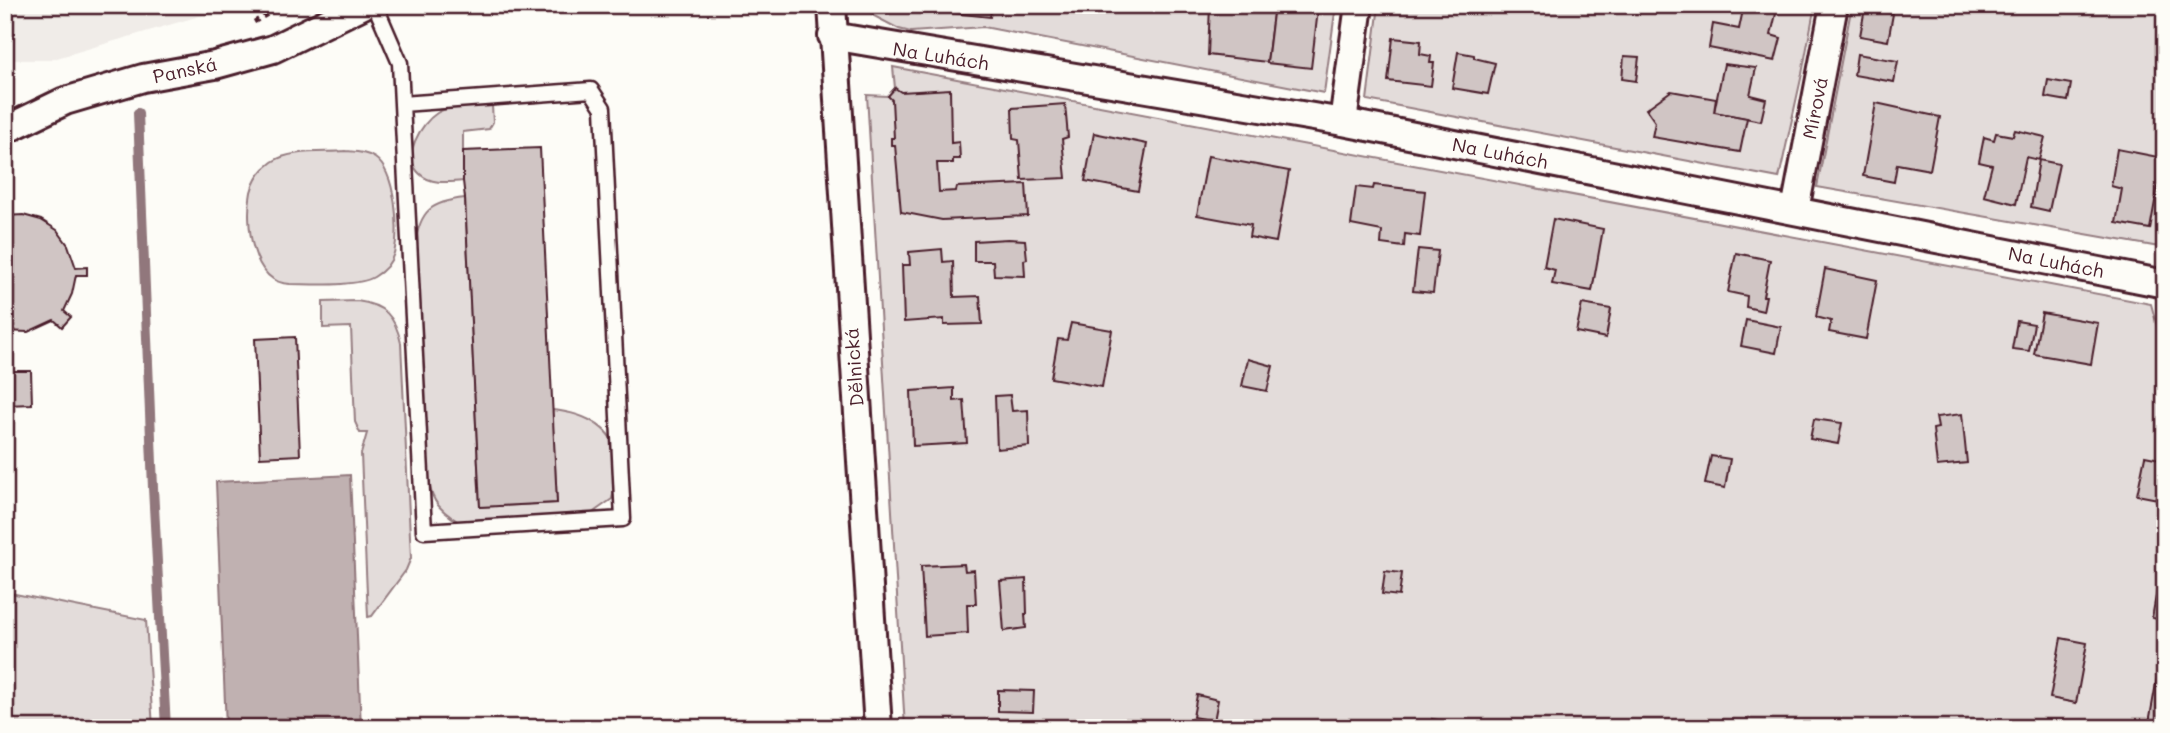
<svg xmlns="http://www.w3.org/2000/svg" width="2170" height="733" font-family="Mali,sans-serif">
  <rect width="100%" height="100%" fill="#fdfcf7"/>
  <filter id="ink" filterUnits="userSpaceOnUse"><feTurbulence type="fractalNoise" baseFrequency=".0143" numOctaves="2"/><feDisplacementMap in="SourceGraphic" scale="14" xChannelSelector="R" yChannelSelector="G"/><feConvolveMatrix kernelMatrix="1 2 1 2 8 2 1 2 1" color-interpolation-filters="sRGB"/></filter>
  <g filter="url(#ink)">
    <polygon fill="#f0ece8" points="5,5 237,5 50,60 5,60"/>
    <g fill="#e3dcda" stroke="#967e82" stroke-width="2">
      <polygon points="865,5 1336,5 1324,93 984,27 911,32 899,29 874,16"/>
      <polygon points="1379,5 1815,5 1802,74 1779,178 1367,100"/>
      <polygon points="1852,5 2165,5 2165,248 1817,187"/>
      <polygon points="893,67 2151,304 2165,355 2165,728 905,728 867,95 888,96 895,88"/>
      <path d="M492 106 493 122 489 129 463 132V181C449 182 431 185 420 174 401 157 420 124 437 113 451 104 476 107 492 106Z"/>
      <path d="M345 151C356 152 366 152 375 158 396 172 400 231 394 253 391 264 384 271 374 277 357 287 311 284 290 284 251 283 245 221 251 192 254 180 262 169 272 162 290 149 324 153 345 151Z"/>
      <path d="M465 198 480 507 557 503 552 410C586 413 619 429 619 467 619 478 614 489 612 499L588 516 459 522C435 508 430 497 427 470L415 245C420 210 431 202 465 198Z"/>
      <path d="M357 301C385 305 395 316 401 343L411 558 406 570 372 616 368 617 361 454 367 433H360L355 422 351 327 323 328V302Z"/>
      <polygon points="5,592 146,620 153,728 5,728"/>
    </g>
    <polygon fill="#c0b1b1" stroke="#91777b" stroke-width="2" points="350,475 361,728 226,728 216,482"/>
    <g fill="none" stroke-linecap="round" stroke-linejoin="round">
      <polyline stroke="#91777b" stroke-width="10" points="138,113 153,488 166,728"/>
    </g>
    <g fill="#d0c5c4" stroke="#4a1f2b" stroke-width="2">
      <polygon points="915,5 992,5 990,17 914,9"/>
      <polygon points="1210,5 1274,6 1267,62 1208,55"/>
      <polygon points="1280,5 1318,10 1311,68 1267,63 1274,5"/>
      <polygon points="1744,5 1778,5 1771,35 1781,38 1775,61 1709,48 1713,24 1739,29"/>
      <polygon points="1865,8 1893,14 1888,41 1860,36"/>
      <polygon points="1393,38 1421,41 1420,54 1431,56 1430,63 1434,63 1431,86 1388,81"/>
      <polygon points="1458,52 1474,55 1474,58 1495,63 1488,94 1452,88"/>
      <polygon points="1857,54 1898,61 1894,82 1854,75"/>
      <polygon points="1624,56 1639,57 1636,81 1622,79"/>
      <polygon points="1724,64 1756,68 1750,95 1766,99 1761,121 1714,112"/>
      <polygon points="2048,80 2071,84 2068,101 2045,97"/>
      <polygon points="895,88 901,92 950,89 951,143 959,142 960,159 953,159 953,163 937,163 939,192 956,191 957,187 1026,184 1028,216 942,220 901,212 895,145 891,145 891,138 894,138 892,100 888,96"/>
      <polygon points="1671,91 1716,99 1714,112 1747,118 1740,152 1652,137 1655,122 1646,109"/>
      <polygon points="1876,103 1940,117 1930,170 1897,164 1894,182 1863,176"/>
      <polygon points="1065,104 1068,137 1062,139 1066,178 1022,180 1019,140 1013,139 1012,108"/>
      <polygon points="2015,130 2045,137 2039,160 2026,157 2016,204 1984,196 1992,165 1979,162 1984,137 1994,140 1996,133 2013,136"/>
      <polygon points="1094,133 1147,144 1138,191 1085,181"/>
      <polygon points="540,148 557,503 480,507 465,198 463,181 463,151"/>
      <polygon points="2117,149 2163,158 2150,229 2116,223 2122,189 2111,186"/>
      <polygon points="1208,156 1289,171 1276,242 1249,237 1251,225 1197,215"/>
      <polygon points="2039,160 2059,164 2049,211 2031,207"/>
      <polygon points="1374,185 1425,191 1420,236 1405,234 1404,247 1381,244 1382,231 1351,225 1356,187 1373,189"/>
      <polygon points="23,215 41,220 57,230 68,245 76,268 87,267 87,275 76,275 72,294 64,311 71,317 62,327 54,320 28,332 5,331 5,216"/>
      <polygon points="1553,219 1603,229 1592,291 1552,284 1555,270 1544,267"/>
      <polygon points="1008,239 1025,240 1027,259 1024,260 1025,276 994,275 993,261 974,261 974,241"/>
      <polygon points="942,249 943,262 953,261 954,297 980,296 982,324 944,325 944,319 904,322 902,265 910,265 909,252"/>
      <polygon points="1418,249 1438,251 1433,293 1413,291"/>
      <polygon points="1736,253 1770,260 1763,296 1766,296 1763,311 1746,307 1747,296 1728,292"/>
      <polygon points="1825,269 1877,280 1866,339 1829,332 1831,321 1816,317"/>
      <polygon points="1582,304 1611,309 1606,338 1576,332"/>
      <polygon points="2042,313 2098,323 2091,364 2034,354"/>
      <polygon points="1746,320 1781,327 1776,353 1741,346"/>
      <polygon points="2017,321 2034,324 2029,351 2012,349"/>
      <polygon points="1071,323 1112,330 1102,387 1051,378 1058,339 1067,340"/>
      <polygon points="295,337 300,455 260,457 255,339"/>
      <polygon points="1248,359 1273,366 1267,391 1242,386"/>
      <polygon points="5,371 31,371 32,404 6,405"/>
      <polygon points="954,388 954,401 964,400 967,443 913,446 911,391"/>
      <polygon points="1010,395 1012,411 1028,410 1029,446 997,449 995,396"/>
      <polygon points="1962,414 1967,463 1937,466 1933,429 1938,428 1936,417"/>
      <polygon points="1814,419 1842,423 1838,444 1810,439"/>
      <polygon points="1711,456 1730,459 1725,488 1705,484"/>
      <polygon points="2145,456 2165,460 2158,499 2137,495"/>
      <polygon points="964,564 965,571 974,570 976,604 967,604 968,633 925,636 921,566"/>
      <polygon points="1385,571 1402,573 1399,596 1382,594"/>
      <polygon points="2160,574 2165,575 2165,620 2152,618"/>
      <polygon points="1026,579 1027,614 1025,614 1026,628 1004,631 1000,581"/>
      <polygon points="2061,638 2087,643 2076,703 2050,698"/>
      <polygon points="2161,656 2165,657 2165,728 2148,728"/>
      <polygon points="998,690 1034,691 1033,712 998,711"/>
      <polygon points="1197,695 1218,700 1214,721 1193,717"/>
      <polygon points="1432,719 1468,725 1468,728 1393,728 1394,721 1431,726"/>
    </g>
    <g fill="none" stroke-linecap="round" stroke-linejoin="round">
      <g stroke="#4a1f2b" stroke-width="19">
        <polyline id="lane" points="375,5 400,63 402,104 424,531 623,519 603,108 591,90 402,104"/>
      </g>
      <g stroke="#4a1f2b" stroke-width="32">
        <g id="street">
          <polyline points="832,5 878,728"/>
          <polyline points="832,36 1343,122 2165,284"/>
          <polyline points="1343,122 1359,5"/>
          <polyline points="5,130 65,101 143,78 215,65 273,49 363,5"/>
          <polyline points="1795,210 1834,5"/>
        </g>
      </g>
      <polyline stroke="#4a1f2b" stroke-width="4.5" stroke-dasharray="5 5" stroke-linecap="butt" points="254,22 284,5"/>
      <use href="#lane" stroke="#fdfcf7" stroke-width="14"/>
      <use href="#street" stroke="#fdfcf7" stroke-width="26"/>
    </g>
  </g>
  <g text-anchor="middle" stroke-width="5" stroke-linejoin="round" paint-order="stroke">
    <g font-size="19" fill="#4a1f2b" stroke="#fdfcf7">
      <text transform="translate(941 56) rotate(9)" y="7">Na Luhách</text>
      <text transform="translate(185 70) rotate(-12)" y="7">Panská</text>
      <text transform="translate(1815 108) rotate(-79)" y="7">Mírová</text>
      <text transform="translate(1500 153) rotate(11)" y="7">Na Luhách</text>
      <text transform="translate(2056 262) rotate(11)" y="7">Na Luhách</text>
      <text transform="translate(854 367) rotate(-94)" y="7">Dělnická</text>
    </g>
  </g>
  <rect width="2170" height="733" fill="none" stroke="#fdfcf7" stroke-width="28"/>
  <rect x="14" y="14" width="2142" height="705" fill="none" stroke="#4a1f2b" stroke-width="2.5" filter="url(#ink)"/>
</svg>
